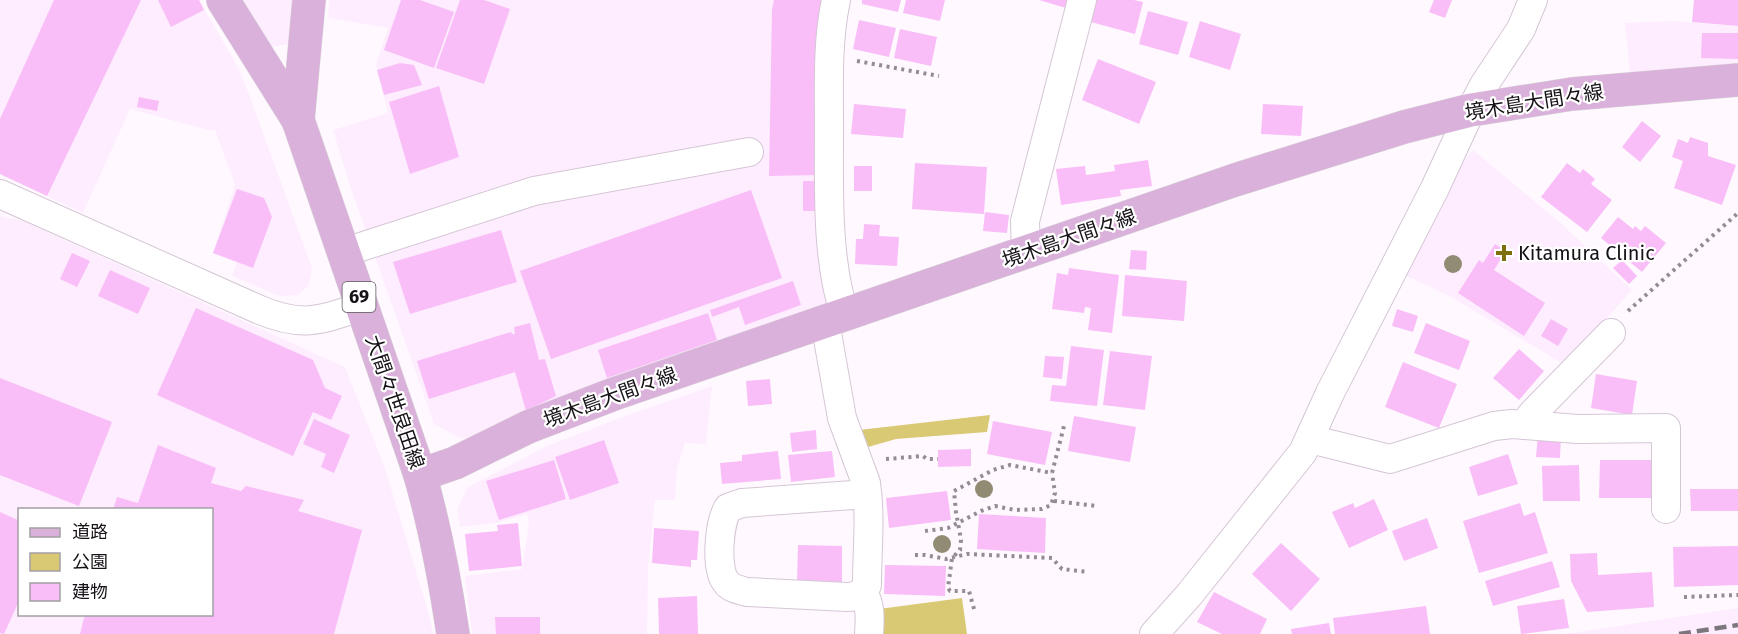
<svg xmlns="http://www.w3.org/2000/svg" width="1738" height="634" font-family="'Fira Sans','Noto Sans JP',sans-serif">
  <rect width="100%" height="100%" fill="#fff9ff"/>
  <g fill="#feedfe" fill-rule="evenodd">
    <polygon points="0,0 199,0 239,69 250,97 312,268 309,285 298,295 280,296 232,276 237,262 213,253 235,185 215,130 208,130 130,109 83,213 0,174"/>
    <polygon points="241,0 294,0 289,44 272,47"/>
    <polygon points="330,0 827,0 828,303 469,439 458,437 434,424 350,186 333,130 388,113 376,64 388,28 328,18"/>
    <polygon points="1672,21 1738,26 1738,64 1630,73 1625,23"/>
    <polygon points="1473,150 1564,226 1632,290 1565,365 1453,298 1403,274 1456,170"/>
    <path d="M0 216 23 221 345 367 384 465 430 618 433 634H0ZM20 510H212V614H20Z"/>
    <polygon points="712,386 706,444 685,443 677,469 675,500 655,500 648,568 647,634 472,634 465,576 522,569 529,523 527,514 497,523 460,527 457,509 468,487 545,447 622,417"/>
    <polygon points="1738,608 1738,634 1565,634 1671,618"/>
  </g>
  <g fill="#d9c974">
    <polygon points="990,415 987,432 896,439 868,447 859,430"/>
    <polygon points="962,598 967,634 878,634 879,609"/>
  </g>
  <g fill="#f9bef8">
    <polygon points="54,0 141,0 47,196 0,174 0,119"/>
    <polygon points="158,0 199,0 204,10 171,27"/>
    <polygon points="401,0 420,0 454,12 434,68 384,50"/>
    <polygon points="460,0 484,0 510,9 484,84 436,68"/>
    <polygon points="774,0 824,0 817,175 769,176 772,10"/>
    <polygon points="862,0 901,0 898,12 862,4"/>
    <polygon points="906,0 945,0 940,21 903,13"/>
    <polygon points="1039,0 1069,0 1066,8"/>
    <polygon points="1097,0 1134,0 1143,2 1135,34 1091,22"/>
    <polygon points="1434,0 1452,0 1445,18 1429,12"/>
    <polygon points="1694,0 1738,0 1738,26 1692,22"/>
    <polygon points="1148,11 1188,22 1178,55 1139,44"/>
    <polygon points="859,20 896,28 889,57 853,49"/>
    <polygon points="1200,21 1241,34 1230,70 1189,57"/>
    <polygon points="900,29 937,37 931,66 894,58"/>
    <polygon points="1702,33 1738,33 1738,59 1701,58"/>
    <polygon points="1098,59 1156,82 1139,124 1082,100"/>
    <polygon points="400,63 414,65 422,85 384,95 377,70"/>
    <polygon points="439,86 459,157 410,174 389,102"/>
    <polygon points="139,97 159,101 157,111 137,107"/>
    <polygon points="854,104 906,109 903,138 851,134"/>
    <polygon points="1263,104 1303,106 1301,136 1261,134"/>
    <polygon points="1642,121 1661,136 1640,162 1622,147"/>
    <polygon points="1690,137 1708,143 1708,156 1736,165 1722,205 1674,188 1683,161 1672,157 1678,139 1688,143"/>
    <polygon points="1148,160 1152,186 1120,190 1121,196 1061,205 1056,169 1085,166 1086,175 1115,171 1114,165"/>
    <polygon points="915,163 987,167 984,214 912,209"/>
    <polygon points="1567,163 1580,173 1583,169 1595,179 1591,184 1612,200 1587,232 1541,197"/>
    <rect x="854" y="166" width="18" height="25"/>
    <rect x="803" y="181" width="14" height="30"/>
    <polygon points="237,189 264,198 272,217 253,268 213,253"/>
    <polygon points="751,190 782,278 551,359 520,271"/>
    <polygon points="985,212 1009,215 1007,233 983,231"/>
    <polygon points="1618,217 1633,229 1635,226 1641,231 1645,226 1666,243 1642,272 1601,238"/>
    <polygon points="864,224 880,225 879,236 899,237 897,266 855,264 856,239 863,239"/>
    <polygon points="501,230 517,282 410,314 393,262"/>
    <polygon points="1495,244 1506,251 1494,270 1545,303 1524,336 1458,293 1479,260 1483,263"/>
    <polygon points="1131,250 1147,251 1146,270 1129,269"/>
    <polygon points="72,253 90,261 77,287 60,279"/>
    <polygon points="1622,260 1637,276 1629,284 1613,268"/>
    <polygon points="1069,268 1119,275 1112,333 1088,330 1091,308 1085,307 1084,313 1052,309 1057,273 1068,275"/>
    <polygon points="110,270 150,288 138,314 98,296"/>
    <polygon points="1125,275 1187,281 1184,321 1122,316"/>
    <polygon points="793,281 801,305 745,325 739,307 712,317 710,310"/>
    <polygon points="196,308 313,360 325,388 342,396 331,420 313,412 293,456 157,395"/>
    <polygon points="1397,309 1418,316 1413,332 1392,326"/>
    <polygon points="708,313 717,340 607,378 598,350"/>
    <polygon points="1551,319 1568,329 1558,346 1541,336"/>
    <polygon points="530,323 539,360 545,359 556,396 526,411 515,372 429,399 417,361 511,332 512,334 515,334 514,327"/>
    <polygon points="1426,323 1470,341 1459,370 1414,353"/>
    <polygon points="1071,346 1104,350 1097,406 1050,401 1052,385 1066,386"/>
    <polygon points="1519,349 1544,371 1519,400 1493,378"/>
    <polygon points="1110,351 1152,356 1145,410 1103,405"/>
    <polygon points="1045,356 1064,357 1062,379 1043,377"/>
    <polygon points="1403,362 1457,384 1439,428 1385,407"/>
    <polygon points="1596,374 1637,381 1632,415 1591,408"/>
    <polygon points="0,378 112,422 79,506 0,475"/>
    <polygon points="770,379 772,404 748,406 746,381"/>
    <polygon points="1074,416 1136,427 1130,462 1068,451"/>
    <polygon points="314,419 350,435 334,473 321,467 326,454 303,444"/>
    <polygon points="993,421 1052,432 1045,465 987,454"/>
    <polygon points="816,430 817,449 792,452 790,433"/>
    <polygon points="1538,434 1561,436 1560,458 1536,457"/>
    <polygon points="604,440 619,483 570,500 555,457"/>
    <polygon points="158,445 216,468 211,483 241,491 246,486 304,500 298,511 362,530 334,634 80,634 85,614 212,614 212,510 113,510 117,497 138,503"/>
    <polygon points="971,449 971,466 938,467 938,450"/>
    <polygon points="778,451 781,479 722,484 720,463 742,461 742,455"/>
    <polygon points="832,451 835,477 791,482 788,455"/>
    <polygon points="1508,454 1518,484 1478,496 1469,467"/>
    <polygon points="554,460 566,499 499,520 486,481"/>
    <polygon points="1600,460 1655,460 1655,498 1599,498"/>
    <polygon points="1579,465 1580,501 1543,501 1542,466"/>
    <polygon points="1690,489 1738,489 1738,511 1691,511"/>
    <polygon points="947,491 951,520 889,528 886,498"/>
    <polygon points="1374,499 1388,530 1349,548 1332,512 1353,503 1355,508"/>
    <polygon points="1520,503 1524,516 1535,512 1548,553 1479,573 1463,521"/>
    <polygon points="0,512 20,521 20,599 4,634 0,633"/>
    <polygon points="979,514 1046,518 1045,553 977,549"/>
    <polygon points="1427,518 1438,548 1404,561 1392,531"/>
    <polygon points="518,523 522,566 469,571 465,534 498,531 497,525"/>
    <polygon points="654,528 699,531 697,560 691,560 691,567 652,563"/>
    <polygon points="1281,543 1320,579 1291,611 1252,574"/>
    <polygon points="798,545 842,546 842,582 797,581"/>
    <polygon points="1738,546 1738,585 1674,587 1673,547"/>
    <polygon points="1597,553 1598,575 1652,572 1654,607 1587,612 1571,581 1570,554"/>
    <polygon points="1552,561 1560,587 1493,606 1485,581"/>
    <polygon points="885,565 946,566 945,596 884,594"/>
    <polygon points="1214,592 1267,619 1260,634 1222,634 1197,622"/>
    <polygon points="697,596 698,634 659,634 658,598"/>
    <polygon points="1564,599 1569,628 1521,634 1517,606"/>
    <polygon points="1426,606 1430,634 1335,634 1333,618"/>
    <polygon points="495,617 540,617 540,634 496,634"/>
    <polygon points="1329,623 1331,634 1292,634 1291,629"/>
  </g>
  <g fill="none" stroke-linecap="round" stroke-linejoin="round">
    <g stroke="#d5c6d5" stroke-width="30">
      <g id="minor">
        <path d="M836 0C827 42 829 85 829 128 829 186 826 260 845 315"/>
        <path d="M0 194 260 310C303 328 321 320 363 306"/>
        <polyline points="342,253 534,191 749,152"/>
        <polyline points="1026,253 1025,221 1082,0"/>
        <path d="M825 322 842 418 866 483C871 517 867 550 867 585 862 594 857 597 847 597L747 592C740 590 731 589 726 582 715 568 719 523 728 508L742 503 867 494"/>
        <polyline points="1524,425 1532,414 1611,333"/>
        <polyline points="1310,439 1390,459 1494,426 1512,424 1578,429 1666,428 1666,509"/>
        <path d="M863 592C871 606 870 618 869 634"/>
        <polyline points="1154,634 1189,595 1303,452 1330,393 1435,188 1471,110 1484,85 1521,29 1533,0"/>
      </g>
    </g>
    <g stroke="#dad9da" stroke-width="34">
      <g id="major">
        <polyline points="223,0 298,120"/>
        <path d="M309 0 298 120 420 475C435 527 445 580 453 634"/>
        <polyline points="420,475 455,463 528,427 614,394 1235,180 1404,127 1471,110 1572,94 1738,80"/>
      </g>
    </g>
    <g stroke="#938d93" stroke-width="4" stroke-dasharray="3 4.5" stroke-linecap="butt">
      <polyline points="857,61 939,76"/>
      <polyline points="1628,311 1738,213"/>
      <polyline points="886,459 923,456 927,459 938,459"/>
      <polyline points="1054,501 1097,506"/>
      <polyline points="925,531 948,528 981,511 995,506 1015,510 1042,509 1051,505 1055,493 1052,473"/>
      <polyline points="915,555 925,555 946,559 967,554 1052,558 1062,569 1088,572"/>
      <polyline points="1684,597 1738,595"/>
      <polyline points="974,609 969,591 950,591 948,588 952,558 960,550 961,540 956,512 954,491 993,470 1010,465 1052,473 1065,422"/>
    </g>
    <use href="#minor" stroke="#fff" stroke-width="28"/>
    <use href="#major" stroke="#dab1da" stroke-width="33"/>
    <polyline stroke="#7c777c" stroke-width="4.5" stroke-dasharray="12 6" stroke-linecap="butt" points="1679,634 1738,625"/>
  </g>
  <g fill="#928b74">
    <circle cx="1453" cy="264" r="9"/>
    <circle cx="984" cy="489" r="9"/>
    <circle cx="942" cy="544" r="9"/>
  </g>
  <path fill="#7e6e0c" stroke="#fff" stroke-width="2" d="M1501 244h6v6h6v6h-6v6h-6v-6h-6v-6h6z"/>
  <g text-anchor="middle" stroke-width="4.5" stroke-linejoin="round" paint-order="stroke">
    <rect fill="#fff" stroke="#5d595d" stroke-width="1.5" x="342.5" y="282" width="33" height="30" rx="4.5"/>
    <g font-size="18" font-weight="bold" fill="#171217">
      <text x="359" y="303">69</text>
    </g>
    <g font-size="20" fill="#171217" stroke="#fff">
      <text transform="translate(1534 102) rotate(-9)" y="7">境木島大間々線</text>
      <text transform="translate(1069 238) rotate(-19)" y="7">境木島大間々線</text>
      <text transform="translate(610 397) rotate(-20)" y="7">境木島大間々線</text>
      <text transform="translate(395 402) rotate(71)" y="7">大間々世良田線</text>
    </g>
    <g font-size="20" fill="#171217" stroke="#fff" text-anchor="start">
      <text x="1518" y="260">Kitamura Clinic</text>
    </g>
  </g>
  <rect x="18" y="508" width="195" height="108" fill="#ffffff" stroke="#a2a0a2" stroke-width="1.5"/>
  <rect x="30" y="528" width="30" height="9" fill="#dab1da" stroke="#a2a0a2" stroke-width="1.5"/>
  <text x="72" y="538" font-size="18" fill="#171217">道路</text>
  <rect x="30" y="553" width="30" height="18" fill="#d9c974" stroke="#a2a0a2" stroke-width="1.5"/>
  <text x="72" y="568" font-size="18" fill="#171217">公園</text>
  <rect x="30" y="583" width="30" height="18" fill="#f9bef8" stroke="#a2a0a2" stroke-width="1.5"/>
  <text x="72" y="598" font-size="18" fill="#171217">建物</text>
</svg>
